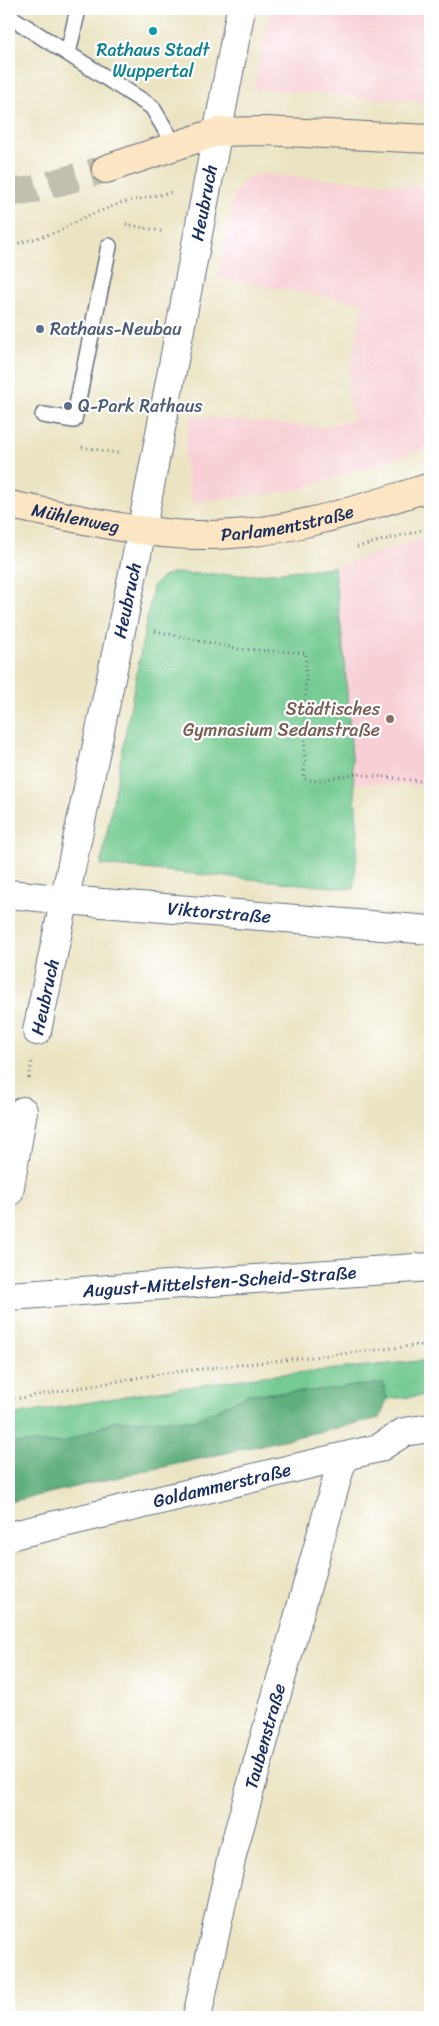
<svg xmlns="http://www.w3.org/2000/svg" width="439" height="2026" font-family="Sriracha,sans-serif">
  <rect width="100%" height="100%" fill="#fff"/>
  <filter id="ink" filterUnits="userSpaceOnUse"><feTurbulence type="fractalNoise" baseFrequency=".02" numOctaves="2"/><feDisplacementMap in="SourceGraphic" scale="10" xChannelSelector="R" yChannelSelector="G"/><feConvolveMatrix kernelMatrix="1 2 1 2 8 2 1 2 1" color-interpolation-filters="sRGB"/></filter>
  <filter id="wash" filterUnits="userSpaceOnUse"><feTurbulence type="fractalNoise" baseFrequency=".0096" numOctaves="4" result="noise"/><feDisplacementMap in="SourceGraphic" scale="20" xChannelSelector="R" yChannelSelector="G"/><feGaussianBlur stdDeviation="1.12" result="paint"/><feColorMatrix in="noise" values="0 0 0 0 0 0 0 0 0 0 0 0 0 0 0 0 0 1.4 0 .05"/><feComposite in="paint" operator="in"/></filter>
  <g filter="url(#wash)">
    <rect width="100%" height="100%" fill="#ebe4c3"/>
    <g fill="#f7cfd4">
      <polygon points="270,9 430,9 430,103 254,89"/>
      <polygon points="263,174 430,187 430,447 298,490 191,503 184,454 191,416 322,427 354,420 348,396 348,382 363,303 218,278 234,195 244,180 253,175"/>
      <polygon points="430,536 430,786 355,784 334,567"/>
    </g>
    <g fill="#74cb91" stroke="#487d78">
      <polygon points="334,567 344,655 358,835 354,889 101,865 153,586 161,578 172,573 249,575"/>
      <polygon points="430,1360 430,1395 387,1399 383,1383 302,1392 249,1394 196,1420 114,1421 63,1443 9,1443 9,1416 138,1394 264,1376"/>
    </g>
    <polygon fill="#5faf7b" stroke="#3d6f6c" points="383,1383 387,1399 380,1418 9,1502 9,1443 63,1443 114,1421 196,1420 249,1394 302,1392"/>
  </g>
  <g filter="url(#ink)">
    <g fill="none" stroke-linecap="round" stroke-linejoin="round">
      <polyline stroke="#c1c0af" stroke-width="28" stroke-dasharray="28 14" stroke-linecap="butt" points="9,192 27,191 106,169"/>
      <g stroke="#646e81" stroke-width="18">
        <g id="service">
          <polyline points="9,16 152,107 175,146"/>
          <polyline points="68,53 78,9"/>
          <polyline points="43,415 74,420 109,246"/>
        </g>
      </g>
      <g stroke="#646e81" stroke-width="30">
        <g id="minor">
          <path id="s1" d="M9 894 66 900 430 930"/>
          <path id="s2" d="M37 1031 137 554 241 9"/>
          <polyline points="9,1192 23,1111"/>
          <path id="s3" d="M9 1296 430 1267"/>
          <path id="s4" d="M9 1536 379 1448 404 1432 430 1428"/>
          <path id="s5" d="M197 2017 233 1851 343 1457"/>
        </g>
      </g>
      <g stroke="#646e81" stroke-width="30">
        <g id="secondary">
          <polyline points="106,169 217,132 264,131 430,139"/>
          <path id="s6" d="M9 505C70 516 134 534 197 535 277 537 354 511 430 487"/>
        </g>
      </g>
      <g stroke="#646e81" stroke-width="3" stroke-dasharray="1 4" stroke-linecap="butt">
        <polyline points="126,224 165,232"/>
        <polyline points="9,246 57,232 85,217 121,203 172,192"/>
        <polyline points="82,447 122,454"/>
        <polyline points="357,547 430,528"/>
        <polyline points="155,631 239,649 306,653 304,779 314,781 356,774 430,782"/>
        <polyline points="29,1078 32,1062"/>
        <polyline points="9,1400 165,1373 430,1344"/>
      </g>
      <use href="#service" stroke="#fff" stroke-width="15"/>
      <use href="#minor" stroke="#fff" stroke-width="28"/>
      <use href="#secondary" stroke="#fce6c4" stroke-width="28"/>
    </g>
  </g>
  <circle fill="#0f9aa8" stroke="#fff" stroke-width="2" cx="153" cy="31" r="5"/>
  <g fill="#5c6f8a" stroke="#fff" stroke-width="2">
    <circle cx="40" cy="329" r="5"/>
    <circle cx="68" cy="406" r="5"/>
  </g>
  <circle fill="#8d6e63" stroke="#fff" stroke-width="2" cx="390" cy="719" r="5"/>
  <g text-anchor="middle" stroke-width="4.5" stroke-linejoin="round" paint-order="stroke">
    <g font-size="18" fill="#0d838f" stroke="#fff">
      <text x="153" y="56">Rathaus Stadt<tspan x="153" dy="21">Wuppertal</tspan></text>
    </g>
    <g font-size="18" fill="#1b2f5e" stroke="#fff">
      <text dy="6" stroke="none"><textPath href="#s2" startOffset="845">Heubruch</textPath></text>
      <text dy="6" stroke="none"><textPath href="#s6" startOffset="68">Mühlenweg</textPath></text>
      <text dy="6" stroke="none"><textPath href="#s6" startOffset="282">Parlamentstraße</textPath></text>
      <text dy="6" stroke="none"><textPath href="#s2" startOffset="440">Heubruch</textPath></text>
      <text dy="6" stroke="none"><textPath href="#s1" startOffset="211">Viktorstraße</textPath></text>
      <text transform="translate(45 997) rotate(-78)" y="6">Heubruch</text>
      <text dy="6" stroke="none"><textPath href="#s3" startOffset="211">August-Mittelsten-Scheid-Straße</textPath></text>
      <text dy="6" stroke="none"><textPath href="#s4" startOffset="219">Goldammerstraße</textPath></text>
      <text dy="6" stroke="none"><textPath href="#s5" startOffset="289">Taubenstraße</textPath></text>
    </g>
    <g font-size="18" fill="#4e5e75" stroke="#fff" text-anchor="start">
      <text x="50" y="335">Rathaus-Neubau</text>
      <text x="78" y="412">Q-Park Rathaus</text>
    </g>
    <g font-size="18" fill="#785e54" stroke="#fff" text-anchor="end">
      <text x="380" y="715">Städtisches<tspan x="380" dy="21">Gymnasium Sedanstraße</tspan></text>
    </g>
  </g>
  <rect width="439" height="2026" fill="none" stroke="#fff" stroke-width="30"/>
</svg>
